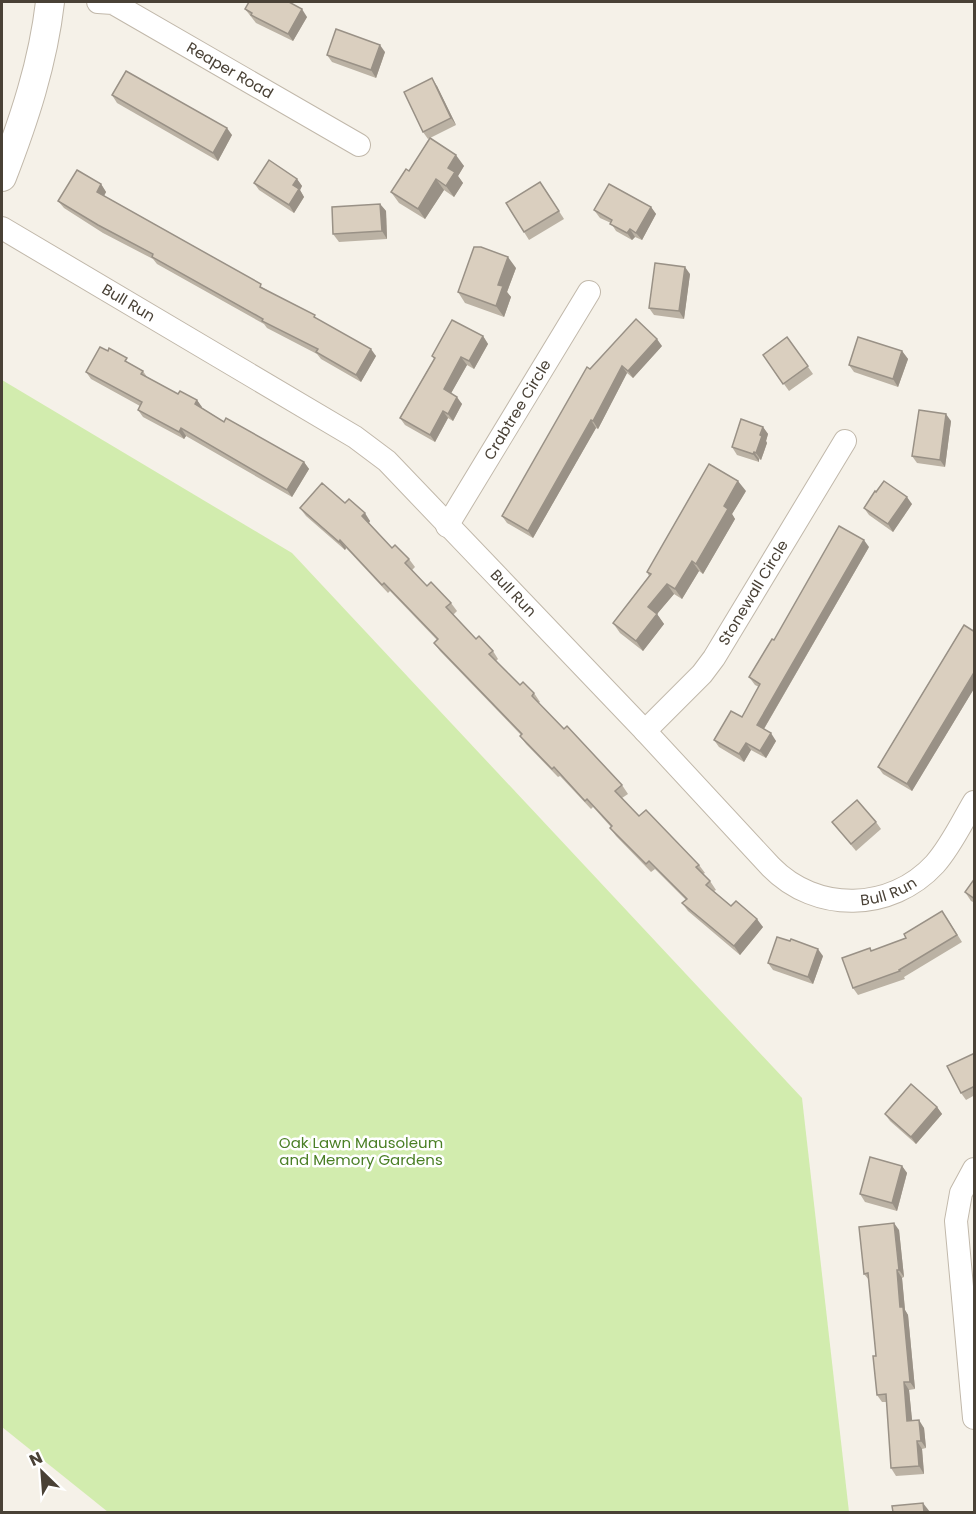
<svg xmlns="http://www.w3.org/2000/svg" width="976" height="1514" font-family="Poppins,sans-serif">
  <rect width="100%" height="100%" fill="#f5f1e8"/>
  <polygon fill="#d2ecae" points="2,380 292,553 802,1098 849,1512 108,1512 2,1427"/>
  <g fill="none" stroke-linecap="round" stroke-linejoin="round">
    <g stroke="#c1b8aa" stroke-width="24">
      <g id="minor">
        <path id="s1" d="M98 2 113 3 359 145"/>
        <path id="s2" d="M2 228 355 437 387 461 645 731 771 867C816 913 891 912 935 864 951 846 962 822 974 802"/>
        <path id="s3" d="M447 526 589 292"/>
        <path id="s4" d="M645 731 702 674 714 658 845 441"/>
        <polyline points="974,1169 961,1193 956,1221 974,1418"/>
      </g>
    </g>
    <g stroke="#c1b8aa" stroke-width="30">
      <path id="tertiary" d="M2 177C24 120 43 63 50 2"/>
    </g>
    <use href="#minor" stroke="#fff" stroke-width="22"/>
    <use href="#tertiary" stroke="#fff" stroke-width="28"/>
  </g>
  <g fill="#bbb2a4">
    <polygon points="245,9 307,17 293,41 256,23"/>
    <polygon points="385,52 376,78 332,62 327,55"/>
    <polygon points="437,86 456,125 430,138 464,166 458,176 463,183 454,197 444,190 425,219 399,203 391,192 409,171 430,138 428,139 423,132"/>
    <polygon points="112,95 232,135 218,161 117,103"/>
    <polygon points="297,179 302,186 300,190 304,197 294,213 259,190 254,183"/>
    <polygon points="101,184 106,192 104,196 317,319 376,356 361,382 321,359 317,354 267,328 264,324 157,264 153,259 103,233 64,208 58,201"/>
    <polygon points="545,189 564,219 529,240 524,232"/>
    <polygon points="380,204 386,211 387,239 339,242 333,234"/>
    <polygon points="651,207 656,214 642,240 635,237 632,240 616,231 611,223 600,218 594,210"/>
    <polygon points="516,268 507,292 511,297 504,317 465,303 458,292"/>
    <polygon points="690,274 684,319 654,315 649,308"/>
    <polygon points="483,336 488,344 474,369 467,365 451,393 462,404 453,421 448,418 435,442 405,425 400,418 434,359 432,356"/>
    <polygon points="787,337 813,374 789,391 763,355"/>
    <polygon points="662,346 633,378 627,373 598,429 596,428 533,538 507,523 502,516 590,369"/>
    <polygon points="902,351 908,359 898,387 854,372 849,365"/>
    <polygon points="132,365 143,371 147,377 178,394 197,400 202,408 224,422 304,462 309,469 292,497 186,436 184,439 143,417 138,410 140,406 91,379 86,372"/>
    <polygon points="951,421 945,467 917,463 912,456"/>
    <polygon points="763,427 768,434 766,441 767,443 761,460 759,459 759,462 737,455 732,447"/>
    <polygon points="746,491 732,514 735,519 703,574 699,571 682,599 674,594 657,614 664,624 643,651 620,633 613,623 649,576 647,572"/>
    <polygon points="345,503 370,521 369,523 392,548 409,559 415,567 412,570 427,586 451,603 457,611 453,615 476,639 493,651 498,659 496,661 520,685 534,693 540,702 538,703 622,785 628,794 622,798 639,816 699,865 705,873 703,874 710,881 716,890 714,891 731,906 763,927 740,955 688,911 682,903 686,900 655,869 651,872 616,836 610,828 611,827 593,807 591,809 560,776 558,777 526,744 520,736 521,735 440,651 434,643 437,640 390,591 388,593 346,548 345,550 306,516 300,508"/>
    <polygon points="912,504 893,532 869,515 864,508"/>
    <polygon points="869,547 764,729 776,741 766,758 751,750 744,762 719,747 714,740 742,717 759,687 755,685 749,677 774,640"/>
    <polygon points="975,632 975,687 912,791 883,774 878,767"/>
    <polygon points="832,822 876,822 881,829 856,851"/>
    <polygon points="975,878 975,903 971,901 965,892"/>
    <polygon points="947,918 962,942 904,977 905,979 858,995 853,988 870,948 871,951 906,938"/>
    <polygon points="823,956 813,984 773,970 768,963"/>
    <polygon points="975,1053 975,1095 966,1100 961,1093"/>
    <polygon points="937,1107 942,1114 916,1144 890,1121 885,1114"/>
    <polygon points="902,1166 907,1173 897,1211 865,1202 860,1194"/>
    <polygon points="899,1230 904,1277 902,1278 905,1310 908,1315 915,1389 909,1390 912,1421 924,1428 926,1448 922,1449 924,1474 896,1476 891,1468 887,1402 882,1402 877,1395 876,1356 869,1280 864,1274"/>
  </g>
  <g fill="#999186">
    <polygon points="302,9 307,17 293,41 288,34"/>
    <polygon points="380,45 385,52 376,78 371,70"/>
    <polygon points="432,78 437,86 456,125 451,118"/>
    <polygon points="227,128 232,135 218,161 213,153"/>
    <polygon points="456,155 464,166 458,176 463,183 454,197 446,186 448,168"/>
    <polygon points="297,179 302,186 300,190 304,197 294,213 289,205 293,185"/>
    <polygon points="436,179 444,190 425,219 418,209"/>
    <polygon points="101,184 106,192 102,199 97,192"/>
    <polygon points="380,204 386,211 387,239 382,231"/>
    <polygon points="651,207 656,214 642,240 636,233"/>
    <polygon points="630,229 635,237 632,240 627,233"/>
    <polygon points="508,257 516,268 507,292 511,297 504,317 496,306 498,285"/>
    <polygon points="685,267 690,274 684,319 679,311"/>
    <polygon points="483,336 488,344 474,369 469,361"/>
    <polygon points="657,339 662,346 633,378 628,371"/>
    <polygon points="371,349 376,356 361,382 356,375"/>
    <polygon points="902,351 908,359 898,387 893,379"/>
    <polygon points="461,357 467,365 449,397 444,389"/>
    <polygon points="622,366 627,373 598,429 593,421"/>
    <polygon points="457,397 462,404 453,421 448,414"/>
    <polygon points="197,400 202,407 200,411 195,404"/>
    <polygon points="443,411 448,418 435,442 430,435"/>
    <polygon points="946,414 951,421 945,467 940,460"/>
    <polygon points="591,420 596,428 533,538 528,531"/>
    <polygon points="763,427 768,434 766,441 767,443 761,460 756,453"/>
    <polygon points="181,428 186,436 184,439 179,432"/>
    <polygon points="754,452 759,459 759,462 753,454"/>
    <polygon points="304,462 309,469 292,497 287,490"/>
    <polygon points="738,481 746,491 732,514 735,519 703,574 696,564 724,506"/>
    <polygon points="907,497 912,504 893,532 888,524"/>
    <polygon points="365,513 370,521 368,524 362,516"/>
    <polygon points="340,540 346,548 345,550 339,542"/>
    <polygon points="864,540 869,547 762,732 757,725"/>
    <polygon points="692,561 699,571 682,599 675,589"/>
    <polygon points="667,584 674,594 657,614 664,624 643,651 636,641 648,607"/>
    <polygon points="975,671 975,687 912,791 907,784"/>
    <polygon points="771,733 776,741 766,758 760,751"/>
    <polygon points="746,743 751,750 744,762 739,754"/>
    <polygon points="757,919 763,927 740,955 734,946"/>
    <polygon points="818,949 823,956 813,984 808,977"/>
    <polygon points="937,1107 942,1114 916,1144 911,1137"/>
    <polygon points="902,1166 907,1173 897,1211 892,1203"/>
    <polygon points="894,1223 899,1230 904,1277 899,1270"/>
    <polygon points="897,1270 902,1278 905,1310 908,1315 915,1389 910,1382 900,1307"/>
    <polygon points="904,1382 909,1390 913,1429 907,1421"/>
    <polygon points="919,1420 924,1428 926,1448 921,1441"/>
    <polygon points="917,1441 922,1449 924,1474 919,1466"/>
    <polygon points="923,1503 930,1512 924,1512"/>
  </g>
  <g fill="#dacfbf" stroke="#999186" stroke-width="1.5">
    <polygon points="249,2 289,2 302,9 288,34 251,15 252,13 245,9"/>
    <polygon points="336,29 380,45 371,70 327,55"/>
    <polygon points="126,71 227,128 213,153 112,95"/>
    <polygon points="432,78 451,118 423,132 404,92"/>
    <polygon points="430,138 456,155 448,168 455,172 446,186 436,179 418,209 391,192 406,169 409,171"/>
    <polygon points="269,160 297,179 293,185 299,189 289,205 254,183"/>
    <polygon points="77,170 101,184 97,192 261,284 260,287 315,315 314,317 371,349 356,375 316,352 318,349 262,321 263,319 152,257 153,254 98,225 58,201"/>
    <polygon points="540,182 559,211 524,232 506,203"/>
    <polygon points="609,184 651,207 636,233 630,229 627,233 610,224 612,220 594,210"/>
    <polygon points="380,204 382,231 333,234 332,207"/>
    <polygon points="474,247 481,247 508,257 498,285 503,286 496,306 458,292"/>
    <polygon points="655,263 685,267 679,311 649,308"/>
    <polygon points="636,319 657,339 628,371 622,366 593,421 591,420 528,531 502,516 587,367 590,369"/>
    <polygon points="452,320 483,336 469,361 461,357 444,389 457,397 448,414 443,411 430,435 400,418 435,358 432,356"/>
    <polygon points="787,337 808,366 783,384 763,355"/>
    <polygon points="858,337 902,351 893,379 849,365"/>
    <polygon points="100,347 108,351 109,348 127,358 125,361 143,371 141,374 178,394 180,391 197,400 195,404 224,422 226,418 304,462 287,490 181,428 179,432 138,410 142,402 86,372"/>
    <polygon points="919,410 946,414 940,460 912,456"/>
    <polygon points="741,419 763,427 760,435 762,436 756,453 754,452 753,454 732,447"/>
    <polygon points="709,464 738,481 724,506 728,509 696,564 692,561 675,589 667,584 648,607 657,614 636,641 613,623 651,574 647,572"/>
    <polygon points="884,481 907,497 888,524 864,508 875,491 876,492"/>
    <polygon points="322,483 345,503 349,499 365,513 362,516 392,548 395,545 409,559 405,563 427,586 431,582 451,603 446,607 476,639 479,636 493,651 489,654 520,685 523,682 534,693 532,696 564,729 567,726 622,785 615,791 639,816 646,810 699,865 696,867 710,881 706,885 731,906 736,901 757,919 734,946 682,903 687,899 649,861 646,864 610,828 612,826 587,799 585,801 554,767 552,769 520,736 522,734 434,643 438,639 384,583 382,585 340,540 339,542 300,508"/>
    <polygon points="839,526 864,540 757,725 771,733 760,751 746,743 739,754 714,740 731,711 742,717 760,684 749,677 772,639 774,640"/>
    <polygon points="964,625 975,632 975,671 907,784 878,767"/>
    <polygon points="857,800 876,822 851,844 832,822"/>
    <polygon points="975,878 975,899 965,892"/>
    <polygon points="942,911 957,935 899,970 900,971 853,988 842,958 870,948 871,951 906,938 904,934"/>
    <polygon points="777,937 790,941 791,939 818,949 808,977 768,963"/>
    <polygon points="975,1053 975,1086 961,1093 947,1066"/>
    <polygon points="911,1084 937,1107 911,1137 885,1114"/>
    <polygon points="870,1157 902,1166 892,1203 860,1194"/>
    <polygon points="894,1223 899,1270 897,1270 900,1307 903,1307 910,1382 904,1382 907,1421 919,1420 921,1441 917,1441 919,1466 891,1468 886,1394 877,1395 873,1356 876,1356 868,1273 864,1274 859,1227"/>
    <polygon points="923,1503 924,1512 893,1512 892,1506"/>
  </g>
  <g text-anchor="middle" stroke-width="5" stroke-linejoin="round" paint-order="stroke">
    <g font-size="15" fill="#494136" stroke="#fff">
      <text dy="5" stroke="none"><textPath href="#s1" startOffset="150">Reaper Road</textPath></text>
      <text dy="5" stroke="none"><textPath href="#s2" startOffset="147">Bull Run</textPath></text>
      <text dy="5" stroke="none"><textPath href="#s3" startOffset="136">Crabtree Circle</textPath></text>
      <text dy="5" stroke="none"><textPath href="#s4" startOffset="177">Stonewall Circle</textPath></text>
      <text dy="5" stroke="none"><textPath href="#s2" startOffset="633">Bull Run</textPath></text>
      <text dy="5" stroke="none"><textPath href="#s2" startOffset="1137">Bull Run</textPath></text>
    </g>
    <g font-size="15" fill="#4a7f25" stroke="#fff">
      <text x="361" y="1148">Oak Lawn Mausoleum<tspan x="361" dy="17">and Memory Gardens</tspan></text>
    </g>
  </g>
  <rect width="976" height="1514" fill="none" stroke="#494136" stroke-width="6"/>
  <g transform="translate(42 1472) rotate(335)" stroke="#ffffff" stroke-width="4.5" paint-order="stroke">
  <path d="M0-4.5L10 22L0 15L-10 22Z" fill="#494136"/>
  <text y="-9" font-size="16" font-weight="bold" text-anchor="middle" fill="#494136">N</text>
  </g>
</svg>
